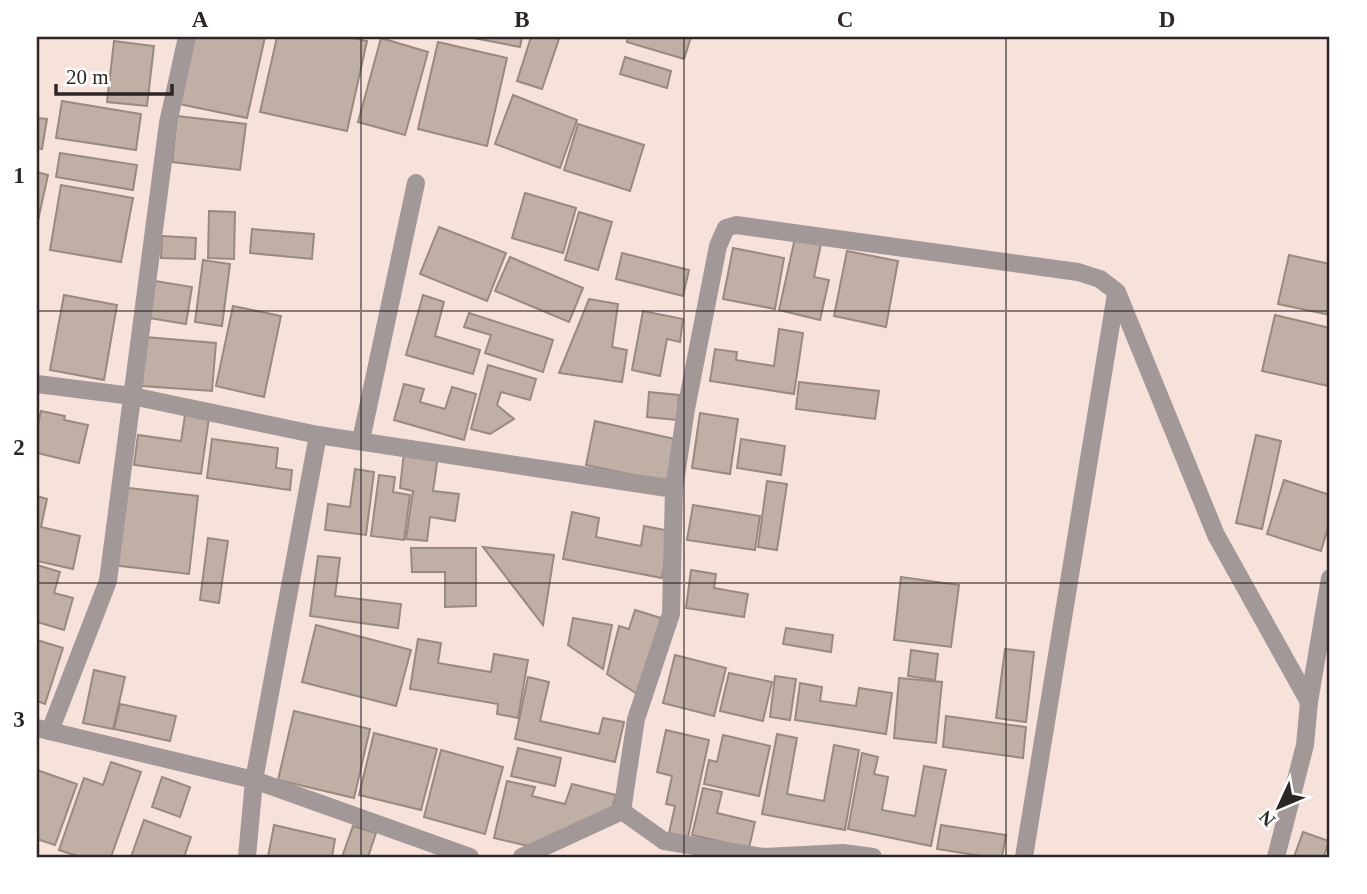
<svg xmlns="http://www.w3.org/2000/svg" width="1367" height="894" font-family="Georgia,serif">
  <rect width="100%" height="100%" fill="#f6e2db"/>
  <g fill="#bfafa4" stroke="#998a7f" stroke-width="2">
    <polygon points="193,37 265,37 247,118 179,104"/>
    <polygon points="277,37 347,37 367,41 347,131 260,112"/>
    <polygon points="468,37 522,37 520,47"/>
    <polygon points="531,37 552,37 559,39 542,89 517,81"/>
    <polygon points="628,37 691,37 684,59 627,42"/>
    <polygon points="381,38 428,52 405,135 358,122"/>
    <polygon points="114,41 154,46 147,106 107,102"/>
    <polygon points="438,42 507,58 487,146 418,129"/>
    <polygon points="625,57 671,71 667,88 620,74"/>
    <polygon points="513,95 577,120 560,168 495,144"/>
    <polygon points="62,101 141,114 136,150 56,138"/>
    <polygon points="177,116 246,124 240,170 172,162"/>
    <polygon points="37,118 47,119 42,149 37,148"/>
    <polygon points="578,124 644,145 630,191 564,170"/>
    <polygon points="60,153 137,165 133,190 56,177"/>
    <polygon points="37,172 48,175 37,225"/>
    <polygon points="61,185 133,198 121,262 50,250"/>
    <polygon points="525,193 576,208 563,253 512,238"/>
    <polygon points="209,211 235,212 234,259 208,258"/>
    <polygon points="579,212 612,222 598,270 565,260"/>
    <polygon points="439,227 506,253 487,301 420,274"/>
    <polygon points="252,229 314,234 312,259 250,253"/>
    <polygon points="162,236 196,238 195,259 161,258"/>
    <polygon points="795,238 821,244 814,277 829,280 820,320 779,310"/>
    <polygon points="733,248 784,258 775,309 723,299"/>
    <polygon points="847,251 898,261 886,327 834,316"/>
    <polygon points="622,253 689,270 683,296 616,279"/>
    <polygon points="1289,255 1330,264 1330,315 1278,304"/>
    <polygon points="510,257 583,288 569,322 495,291"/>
    <polygon points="203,260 230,264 222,326 195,322"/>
    <polygon points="155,281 192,287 186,324 149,318"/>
    <polygon points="64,295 117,305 104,380 50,370"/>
    <polygon points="423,295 444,302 435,336 480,350 473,374 406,355"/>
    <polygon points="589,299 618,304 612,347 627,350 622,382 559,373"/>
    <polygon points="233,306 281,316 264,397 216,386"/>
    <polygon points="643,311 683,319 680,342 667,339 660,376 632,370"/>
    <polygon points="469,313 553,340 543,372 485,353 491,335 464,327"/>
    <polygon points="1275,315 1330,328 1328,386 1262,371"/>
    <polygon points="779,329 803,333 794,394 710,381 715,349 737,352 736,360 774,366"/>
    <polygon points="145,337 216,343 212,391 142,386"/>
    <polygon points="488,365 536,379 530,400 501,392 497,405 514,419 490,434 471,429"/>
    <polygon points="799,382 879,391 875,419 796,409"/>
    <polygon points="404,384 424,389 420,402 445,409 452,387 476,394 464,440 394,420"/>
    <polygon points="649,392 679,395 677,420 647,417"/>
    <polygon points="41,411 65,416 64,420 88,425 79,463 37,453 37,429"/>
    <polygon points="700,413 738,419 730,474 692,468"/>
    <polygon points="185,415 209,418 201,474 134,465 138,435 181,441"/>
    <polygon points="595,421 679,440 670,483 586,465"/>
    <polygon points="1256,435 1281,441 1262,529 1236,523"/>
    <polygon points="212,439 278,448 276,468 292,470 290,490 207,478"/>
    <polygon points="741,439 785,446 781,475 737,468"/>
    <polygon points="404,452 438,456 433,491 459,494 455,521 430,517 427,541 406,539 413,491 400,488"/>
    <polygon points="355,469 374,472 366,535 325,530 328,504 350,507"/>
    <polygon points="379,475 395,477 393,492 410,495 404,540 371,536"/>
    <polygon points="1284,480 1330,495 1330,521 1321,551 1267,534"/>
    <polygon points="767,481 787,484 777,550 758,547"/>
    <polygon points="120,487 198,496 189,574 112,565"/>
    <polygon points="37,496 47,499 41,527 80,536 73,569 37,561"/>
    <polygon points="693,505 760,516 755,550 687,540"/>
    <polygon points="572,512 599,518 596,537 641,546 644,526 670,531 662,578 563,559"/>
    <polygon points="208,538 228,541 219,603 200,600"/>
    <polygon points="483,547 554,555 543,625"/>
    <polygon points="411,548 476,548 476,606 445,607 445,572 412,572"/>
    <polygon points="318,556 340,558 335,596 401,604 398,628 310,616"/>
    <polygon points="37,565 60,572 54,593 73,598 64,630 37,622"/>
    <polygon points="691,570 716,574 714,588 748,594 744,617 686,608"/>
    <polygon points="901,577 959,585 951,647 894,640"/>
    <polygon points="635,610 661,618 637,694 607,674 619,626 629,629"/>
    <polygon points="573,618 612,625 603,669 568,645"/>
    <polygon points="316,625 411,650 396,706 302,682"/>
    <polygon points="786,628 833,635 831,652 783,644"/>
    <polygon points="418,639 441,643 438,663 491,672 494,654 528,660 518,718 497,714 498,704 410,689"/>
    <polygon points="37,640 63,648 45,704 37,701"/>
    <polygon points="1005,649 1034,652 1026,722 996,718"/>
    <polygon points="911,650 938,654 935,680 908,676"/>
    <polygon points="675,655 726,668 714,716 663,703"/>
    <polygon points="94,670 125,677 113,729 83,723"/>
    <polygon points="729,673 772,682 763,721 720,711"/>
    <polygon points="775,676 796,679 790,720 770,717"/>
    <polygon points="528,677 549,682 540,721 599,734 603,718 624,722 615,762 515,739"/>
    <polygon points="899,678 942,682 936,743 894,738"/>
    <polygon points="800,683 822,687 820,701 856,706 859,688 892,693 886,734 795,720"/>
    <polygon points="120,704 176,716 170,741 114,729"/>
    <polygon points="294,711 370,729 354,798 278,780"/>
    <polygon points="946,716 1026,727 1023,758 943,747"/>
    <polygon points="666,730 709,740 688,837 669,833 675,806 666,804 672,776 657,772"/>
    <polygon points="374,733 437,749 421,810 359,795"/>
    <polygon points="777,734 797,738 787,794 824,801 834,745 859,750 845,830 762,814"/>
    <polygon points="723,735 770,746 759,796 704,784 709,760 717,762"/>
    <polygon points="518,748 561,758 555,786 511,776"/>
    <polygon points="441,750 503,767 485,834 424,817"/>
    <polygon points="862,753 878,757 874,774 888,777 882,810 915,816 924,766 946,770 931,846 848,829"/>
    <polygon points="111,762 141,772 111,857 80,857 59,850 84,778 103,785"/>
    <polygon points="37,770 77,784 55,845 37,839"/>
    <polygon points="162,777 190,787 180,817 152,807"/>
    <polygon points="507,781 535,787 532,796 565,804 572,784 616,795 612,809 537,848 494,838"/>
    <polygon points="703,788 722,792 717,813 755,822 749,848 692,835"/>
    <polygon points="144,820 191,837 184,857 131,857"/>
    <polygon points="274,825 335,839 332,857 268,857"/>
    <polygon points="941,825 1006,835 1002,857 988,857 937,849"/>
    <polygon points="353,826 376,833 368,857 342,857"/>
    <polygon points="1303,832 1329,841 1324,856 1328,857 1294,857"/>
  </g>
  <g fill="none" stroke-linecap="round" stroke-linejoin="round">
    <g stroke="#a19897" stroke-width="18">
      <polyline points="37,384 132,396 318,435 674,489"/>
      <polyline points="361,440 416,183"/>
      <polyline points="37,728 254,780 470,857"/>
      <polyline points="50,731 108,581 168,123 187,37"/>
      <polyline points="622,811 636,719 671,614 674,489 686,409 718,246 726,228 736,225 1078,272 1100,279 1117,292 1216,535 1309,702"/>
      <polyline points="622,811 664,841 764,857 843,853 873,857"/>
      <polyline points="247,857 254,780 318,435"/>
      <polyline points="522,857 622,811"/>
      <polyline points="1024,857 1116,294"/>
      <polyline points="1276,857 1305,745 1309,702 1330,578"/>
    </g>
  </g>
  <path fill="none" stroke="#2d2624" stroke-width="2" stroke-opacity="0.55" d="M361 37V857M684 37V857M1006 37V857M37 311H1330M37 583H1330"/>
  <rect width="1367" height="894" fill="none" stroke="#ffffff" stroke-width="77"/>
  <g transform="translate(1279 807) rotate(226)" stroke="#ffffff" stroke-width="5" paint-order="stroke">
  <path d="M0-5L12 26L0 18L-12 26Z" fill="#2d2624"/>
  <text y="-10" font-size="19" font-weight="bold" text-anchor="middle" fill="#2d2624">N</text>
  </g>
  <path d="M56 84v10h116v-10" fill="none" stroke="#2d2624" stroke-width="3.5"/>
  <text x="66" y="84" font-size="21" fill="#2d2624" stroke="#ffffff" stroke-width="5" paint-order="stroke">20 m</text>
  <rect x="38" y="38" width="1290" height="818" fill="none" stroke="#2d2624" stroke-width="2.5"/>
  <g font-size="23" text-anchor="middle" font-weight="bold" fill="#2d2624">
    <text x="200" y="27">A</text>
    <text x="522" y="27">B</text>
    <text x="845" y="27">C</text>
    <text x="1167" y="27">D</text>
    <text x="19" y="183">1</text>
    <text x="19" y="455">2</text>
    <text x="19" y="727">3</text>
  </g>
</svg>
